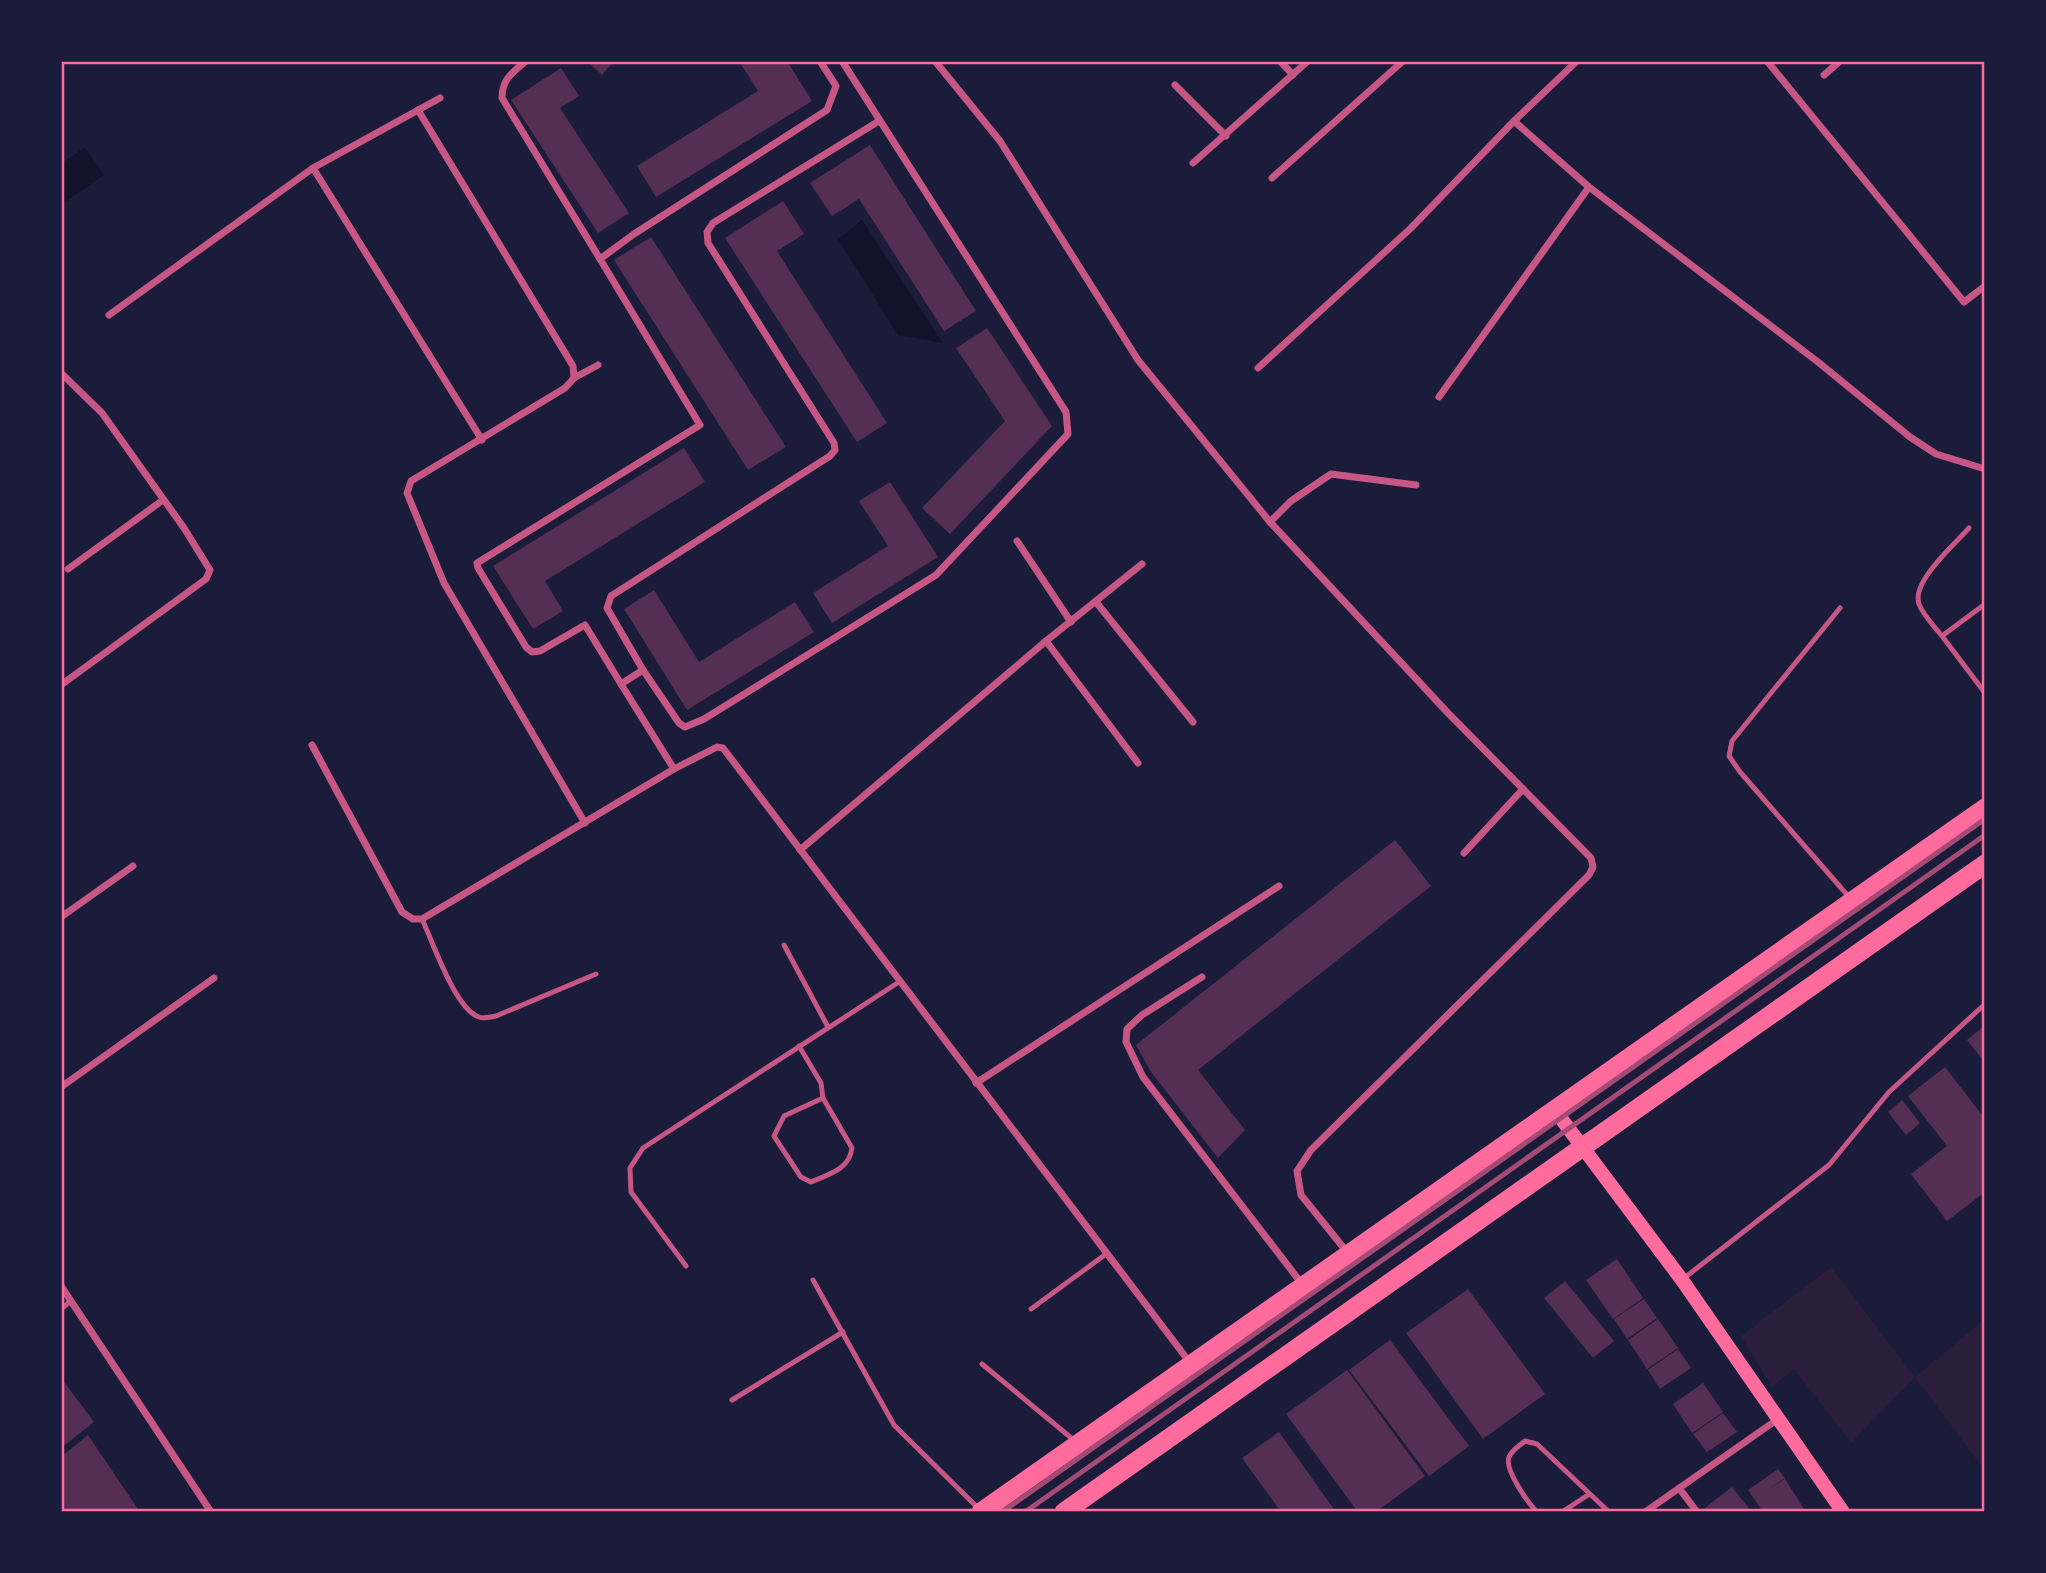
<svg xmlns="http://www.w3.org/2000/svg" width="2046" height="1573" font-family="'Source Sans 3',sans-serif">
  <rect width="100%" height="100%" fill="#1b1b3a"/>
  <polygon fill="#2a1e3b" points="1831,1267 1915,1377 1985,1319 1985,1471 1915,1377 1851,1443 1794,1369 1772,1387 1741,1336"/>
  <g fill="#12122b">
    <polygon points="85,147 104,175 61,205 61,164"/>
    <polygon points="862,220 943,343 898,335 838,239"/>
  </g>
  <g fill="#542f53">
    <polygon points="587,61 614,61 602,75"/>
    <polygon points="739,61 787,61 812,101 656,197 637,166 758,91"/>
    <polygon points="561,68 579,96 560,108 629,213 598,233 511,100"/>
    <polygon points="870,145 976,311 944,331 859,199 832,216 810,183"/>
    <polygon points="783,201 804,234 777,251 887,423 857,442 725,238"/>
    <polygon points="651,237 786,447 748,470 614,260"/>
    <polygon points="987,328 1052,426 950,534 922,508 1005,421 956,348"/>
    <polygon points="684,448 705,482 545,581 563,611 533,629 493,566"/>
    <polygon points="890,482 938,557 832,623 813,593 888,546 859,501"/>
    <polygon points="654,590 699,662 795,602 814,632 687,710 624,609"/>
    <polygon points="1395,840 1431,886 1198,1070 1245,1130 1218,1158 1151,1072 1136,1045"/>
    <polygon points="1985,1025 1985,1063 1967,1040"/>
    <polygon points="1945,1067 1985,1119 1985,1192 1947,1221 1911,1174 1947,1146 1908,1096"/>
    <polygon points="1902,1100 1920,1123 1906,1135 1888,1112"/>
    <polygon points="1617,1259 1643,1298 1613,1319 1586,1280"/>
    <polygon points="1565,1281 1614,1341 1593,1358 1544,1298"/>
    <polygon points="1468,1289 1545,1394 1483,1439 1406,1333"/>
    <polygon points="1644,1299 1657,1318 1627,1339 1614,1319"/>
    <polygon points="1658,1319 1678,1348 1647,1369 1628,1340"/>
    <polygon points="1390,1340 1469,1446 1429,1476 1349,1370"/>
    <polygon points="1678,1349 1691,1368 1660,1389 1648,1370"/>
    <polygon points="1347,1370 1425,1476 1376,1512 1358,1512 1286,1414"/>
    <polygon points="61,1378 94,1422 61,1448"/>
    <polygon points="1703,1383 1723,1412 1692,1433 1673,1404"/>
    <polygon points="1723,1413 1737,1432 1707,1452 1693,1434"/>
    <polygon points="1279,1432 1336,1512 1281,1512 1242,1458"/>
    <polygon points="88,1435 140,1512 61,1512 61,1457"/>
    <polygon points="1778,1469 1785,1478 1770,1488 1785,1479 1806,1512 1763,1512 1748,1490"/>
    <polygon points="1732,1487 1752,1512 1707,1512 1705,1508"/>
  </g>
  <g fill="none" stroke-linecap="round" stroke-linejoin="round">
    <g stroke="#c65784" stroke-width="5">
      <polyline points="1985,604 1942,636 1985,693"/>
      <polyline points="1840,608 1732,741 1729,756 1740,772 1849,897"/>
      <path d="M1942 636C1934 626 1923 615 1919 604 1911 582 1955 544 1969 528"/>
      <path d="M422 919C433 942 455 1009 479 1017 484 1019 490 1017 496 1016L596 974"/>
      <polyline points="784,945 828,1027"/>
      <path d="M799 1046 821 1083 823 1098 852 1148C849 1170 829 1174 811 1182L801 1177 774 1136 784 1116 823 1098"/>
      <polyline points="686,1266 631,1192 630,1168 643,1148 899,982"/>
      <polyline points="1683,1279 1829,1165 1889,1092 1985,1004"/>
      <polyline points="813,1280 894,1425 979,1509"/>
      <polyline points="61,1309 71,1301"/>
      <polyline points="1031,1309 1106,1254"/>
      <polyline points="982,1364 1075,1441"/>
      <polyline points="732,1400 843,1332"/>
      <path d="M1537 1512C1528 1503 1504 1469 1509 1457 1512 1450 1519 1446 1525 1441L1537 1444 1609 1512"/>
      <polyline points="1562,1512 1588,1495"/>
    </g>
    <g stroke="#c65784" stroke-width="7">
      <path d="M526 61C512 73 502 79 502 98L600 259"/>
      <polyline points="842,61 1066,412 1068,434 936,575 704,719 685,727 679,723 643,670 607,608 611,596 830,456 835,450 834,443 708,243 707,232 713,223 879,121"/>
      <polyline points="935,61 1000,141 1138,360 1270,522 1448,713 1591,858 1593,867 1589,875 1311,1150 1297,1171 1301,1195 1347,1252"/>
      <polyline points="1280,61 1293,75"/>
      <polyline points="1767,61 1964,302 1985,286"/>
      <polyline points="1824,75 1840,61"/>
      <polyline points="1175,85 1226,136"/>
      <polyline points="418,110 573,366 574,378"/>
      <polyline points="1514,121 1589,187 1818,362 1910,437 1936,454 1985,469"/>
      <polyline points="1193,163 1308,61"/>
      <polyline points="313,168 482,440"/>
      <polyline points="1272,178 1403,61"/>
      <polyline points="109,315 313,168 440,98"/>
      <polyline points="1258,368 1411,228 1514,121 1577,61"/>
      <polyline points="61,373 102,413 184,528 210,570 206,579 61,685"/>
      <polyline points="1439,397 1589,187"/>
      <polyline points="1270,522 1291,501 1331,474 1416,485"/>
      <polyline points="1017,541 1071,622"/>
      <polyline points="68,569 163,500"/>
      <polyline points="1096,602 1193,722"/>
      <polyline points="1046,641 1138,763"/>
      <polyline points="643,670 621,684 674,769"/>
      <polyline points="621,684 585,625 540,651 532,652 526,647 478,568 477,563 700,425 600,259 634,234 827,110 836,86 820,61"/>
      <polyline points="312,745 402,912 413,919 422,919 674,769 717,747 723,748 1191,1364"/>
      <polyline points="585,823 444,583 407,493 411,481 565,388 574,378 598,365"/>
      <polyline points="800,850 1046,641 1142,564"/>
      <polyline points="1464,853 1523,789"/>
      <polyline points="61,917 133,866"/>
      <polyline points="1202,977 1142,1015 1127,1029 1126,1042 1143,1077 1302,1284"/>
      <polyline points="976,1083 1279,886"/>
      <polyline points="61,1087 214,978"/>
      <polyline points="61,1286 211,1512"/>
      <polyline points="1679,1488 1697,1512"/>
      <polyline points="1645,1512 1778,1419"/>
    </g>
    <polyline stroke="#ff6b9d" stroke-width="14" points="1554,1109 1682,1280 1843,1512"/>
    <g stroke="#ff6b9d" stroke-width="19">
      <polyline points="981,1512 1985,808"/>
      <polyline points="1064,1512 1985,864"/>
    </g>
    <g stroke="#a44b75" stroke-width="5">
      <polyline points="1002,1512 1985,819"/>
      <polyline points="1025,1512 1985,835"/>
    </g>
  </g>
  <rect width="2046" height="1573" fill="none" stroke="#1b1b3a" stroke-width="126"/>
  <rect x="63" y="63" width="1920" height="1447" fill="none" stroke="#ff6b9d" stroke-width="2.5"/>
</svg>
